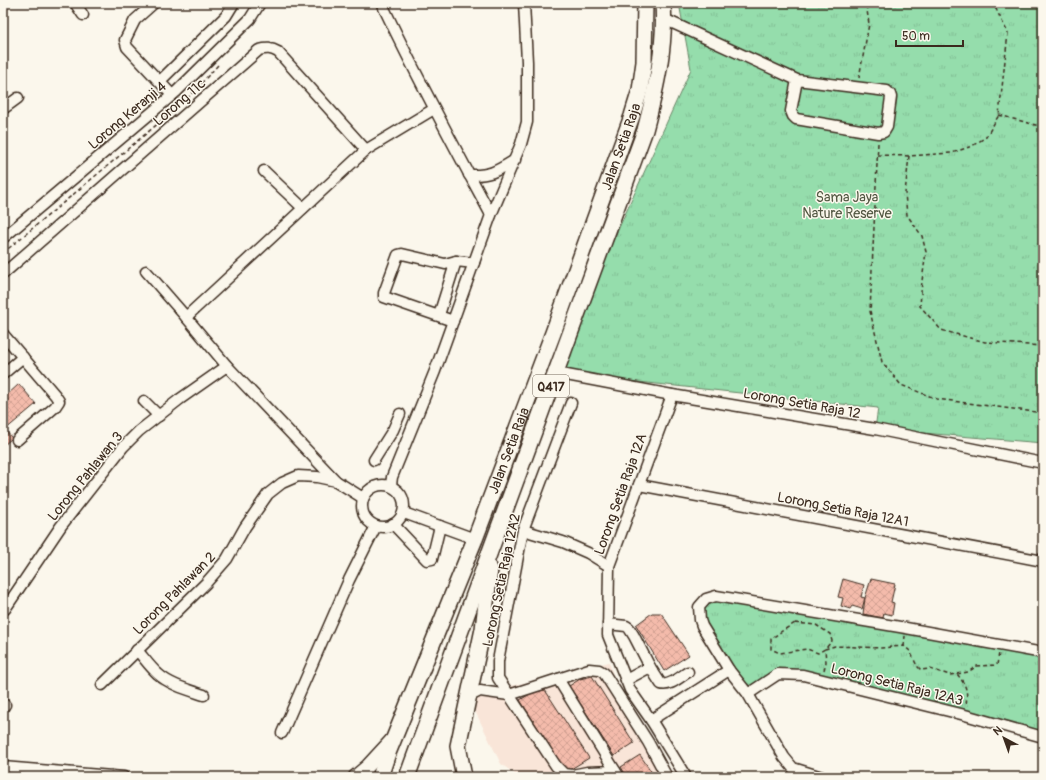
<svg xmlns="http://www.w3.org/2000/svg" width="1046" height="780" font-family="Pangolin,sans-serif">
  <defs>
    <pattern id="park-tufts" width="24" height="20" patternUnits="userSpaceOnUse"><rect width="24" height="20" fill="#95ddac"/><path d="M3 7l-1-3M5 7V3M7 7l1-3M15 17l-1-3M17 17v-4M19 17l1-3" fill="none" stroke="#81be94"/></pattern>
    <pattern id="building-cross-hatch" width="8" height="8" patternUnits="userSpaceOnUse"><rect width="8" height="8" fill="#f4bbab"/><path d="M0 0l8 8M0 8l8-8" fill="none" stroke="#d2a193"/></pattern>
  </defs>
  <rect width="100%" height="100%" fill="#fbf7ec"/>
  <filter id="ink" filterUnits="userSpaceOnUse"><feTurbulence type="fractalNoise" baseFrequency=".025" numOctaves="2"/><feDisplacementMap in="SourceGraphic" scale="8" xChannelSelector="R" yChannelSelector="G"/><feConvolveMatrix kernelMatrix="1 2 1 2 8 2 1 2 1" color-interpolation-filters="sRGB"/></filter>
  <g filter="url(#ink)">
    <polygon fill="#f9e5d8" points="609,662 618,691 674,777 519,777 501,764 475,711 470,696"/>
    <g fill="url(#park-tufts)" stroke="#688465">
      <polygon points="679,3 1043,3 1043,443 875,429 878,408 556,373 569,338 691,69"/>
      <polygon points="716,601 904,631 1043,657 1043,732 822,679 778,673 750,687 729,662 706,627 703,612 708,605"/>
    </g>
    <g fill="url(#building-cross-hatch)" stroke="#3b2a1e">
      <polygon points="19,384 36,404 5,430 12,438 3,446 3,390 7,395"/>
      <polygon points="843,579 864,585 861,597 865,598 862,609 852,606 850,609 841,606 843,598 838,597"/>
      <polygon points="871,579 895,584 891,602 894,603 892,615 884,613 883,618 863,614 865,598"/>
      <polygon points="652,613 661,613 689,655 664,671 636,625"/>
      <polygon points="592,676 634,743 614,756 569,686 580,679"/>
      <polygon points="545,690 589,758 566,772 520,700 533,692"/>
      <polygon points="640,755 655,777 627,777 621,767"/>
    </g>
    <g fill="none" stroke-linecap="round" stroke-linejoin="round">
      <g stroke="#3b2a1e" stroke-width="13">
        <g id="minor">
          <polyline points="75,3 83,15"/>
          <polyline points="154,3 135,20 125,40 127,47 172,95"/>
          <path d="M383 3 384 8C417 78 454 146 491 215"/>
          <polyline points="664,19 797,80 887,91 890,94 891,97 887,127 884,132 878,133 796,119 793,116 791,111 797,80"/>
          <polyline points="160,81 226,16 234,3"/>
          <polyline points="3,109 18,98"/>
          <polyline points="264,171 303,208"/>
          <path d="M469 175C490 176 497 171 515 160"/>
          <polyline points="3,238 176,92 250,19 260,3"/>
          <polyline points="146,271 186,317 227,366 336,481 363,498"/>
          <path d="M3 274 259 50C267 48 271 48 278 52L366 150"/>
          <polyline points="439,315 456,261"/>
          <polyline points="186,317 366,150 434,109"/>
          <polyline points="453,321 384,297 384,293 398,255 402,254 445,264 456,261 474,263"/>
          <polyline points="3,334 55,395 59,401 55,407 17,440"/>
          <polyline points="556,373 672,395 875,429 1043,463"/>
          <polyline points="3,374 23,357"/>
          <polyline points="672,395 609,566 608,635 630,690 651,720 686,777"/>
          <polyline points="144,401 159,416"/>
          <polyline points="571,403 523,530 498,661 498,678 556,766 564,774 572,775 587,772 615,771"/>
          <polyline points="374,460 393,430 400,414"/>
          <circle cx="383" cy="506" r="21"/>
          <polyline points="391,485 392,477 435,371 491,215 521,144 527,122 527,62 524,3"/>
          <polyline points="639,485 1043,561"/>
          <polyline points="404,513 475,539"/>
          <polyline points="393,524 427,560 432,559 440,526"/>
          <polyline points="523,530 563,542 588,553 609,566"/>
          <polyline points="5,609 61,526 123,447 139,431 180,399 227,366"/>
          <path d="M608 624 626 626 629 628 634 636 650 667 661 684C670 687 681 676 688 672"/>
          <path d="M137 650C144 658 150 667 158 674 170 685 189 690 204 695"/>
          <polyline points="558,679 619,777"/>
          <polyline points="626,680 650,667"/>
          <polyline points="102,685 206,583 227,559 245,527 268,494 282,483 298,476 317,477 336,481"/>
          <polyline points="748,694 778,674 803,675 965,715 1043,737"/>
          <polyline points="468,697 480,691 509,695 589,669 599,670 604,673 648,742 667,777"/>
          <polyline points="3,707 5,705"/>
          <polyline points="651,720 729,670"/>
          <polyline points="282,733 349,580 376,526"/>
          <polyline points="3,767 124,777"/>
          <polyline points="822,777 793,768 784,757 748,694 729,670 702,626 700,620 699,607 706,599 716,596 906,628 1043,653"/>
        </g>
      </g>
      <g stroke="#3b2a1e" stroke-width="16">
        <polyline id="major" points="355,777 368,766 392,740"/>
      </g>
      <g stroke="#3b2a1e" stroke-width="18">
        <g id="highway">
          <path id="s1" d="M380 777 388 753 475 539 553 333 632 116 640 90 644 62 645 3"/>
          <path d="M407 777 645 130C656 89 666 46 663 3"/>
          <polyline points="464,777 458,746 483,629 490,569"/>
        </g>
      </g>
      <g stroke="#3b2a1e" stroke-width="1.5" stroke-dasharray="4 3" stroke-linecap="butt">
        <polyline points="859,78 869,24 866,3"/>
        <polyline points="187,99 218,65"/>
        <polyline points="999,115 1043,127"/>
        <polyline points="878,143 870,311 882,362 901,385 937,399 1043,413"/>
        <polyline points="877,155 909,156 952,153 972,146 986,137 999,115 1008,33 993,3"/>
        <polyline points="909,156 905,193 907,215 922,236 926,252 922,281 920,306 941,330 985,342 1043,346"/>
        <polyline points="3,253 172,112"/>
        <polygon points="795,623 816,625 830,634 832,641 825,649 818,653 807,649 780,653 771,649 771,639 782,631"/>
        <polyline points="904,646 905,636"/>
        <polyline points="824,670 826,662 825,649 835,646 881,648 904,646 910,651 917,666 921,670 930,669 950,675 968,672 977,666 997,665 999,653"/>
        <path d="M957 674C966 685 968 690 966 705"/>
      </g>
      <use href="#minor" stroke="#fbf7ec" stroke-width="10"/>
      <use href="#major" stroke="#fbf7ec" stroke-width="13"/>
      <use href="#highway" stroke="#fbf7ec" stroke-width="15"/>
    </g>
  </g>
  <g text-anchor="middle" stroke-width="3" stroke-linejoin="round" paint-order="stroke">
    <rect fill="#fbf7ec" stroke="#75685c" stroke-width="1" x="533" y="375" width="36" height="22" rx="3"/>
    <g font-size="13" font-weight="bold" fill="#3b2a1e">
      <text x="551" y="391">Q417</text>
    </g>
    <g font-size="14" fill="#3b2a1e" stroke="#fbf7ec">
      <text transform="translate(179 102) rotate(-41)" y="5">Lorong 11c</text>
      <text transform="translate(127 115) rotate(-40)" y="5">Lorong Keranji 4</text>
      <text dy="5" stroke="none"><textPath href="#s1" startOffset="675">Jalan Setia Raja</textPath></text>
      <text transform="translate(802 403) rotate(10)" y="5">Lorong Setia Raja 12</text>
      <text dy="5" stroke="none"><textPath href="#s1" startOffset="351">Jalan Setia Raja</textPath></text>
      <text transform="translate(85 476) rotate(-51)" y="5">Lorong Pahlawan 3</text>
      <text transform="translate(620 494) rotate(-70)" y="5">Lorong Setia Raja 12A</text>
      <text transform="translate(843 509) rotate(11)" y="5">Lorong Setia Raja 12A1</text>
      <text transform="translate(501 580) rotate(-78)" y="5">Lorong Setia Raja 12A2</text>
      <text transform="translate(174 593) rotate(-45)" y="5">Lorong Pahlawan 2</text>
      <text transform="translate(897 684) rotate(14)" y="5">Lorong Setia Raja 12A3</text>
    </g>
    <g font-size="14" fill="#525742" stroke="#fbf7ec">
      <text x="847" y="202">Sama Jaya<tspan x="847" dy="16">Nature Reserve</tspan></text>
    </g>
  </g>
  <rect width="1046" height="780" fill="none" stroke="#fbf7ec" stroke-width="16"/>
  <rect x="8" y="8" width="1030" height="764" fill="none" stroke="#3b2a1e" stroke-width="1.5" filter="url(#ink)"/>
  <g transform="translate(1004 738) rotate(319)" stroke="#fbf7ec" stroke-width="3" paint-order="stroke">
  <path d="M0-3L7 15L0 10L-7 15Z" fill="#3b2a1e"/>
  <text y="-6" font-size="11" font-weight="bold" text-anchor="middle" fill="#3b2a1e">N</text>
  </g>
  <path d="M896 40v6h67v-6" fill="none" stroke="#3b2a1e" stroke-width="2"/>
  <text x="902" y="40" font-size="12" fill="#3b2a1e" stroke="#fbf7ec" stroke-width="3" paint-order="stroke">50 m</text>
</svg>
